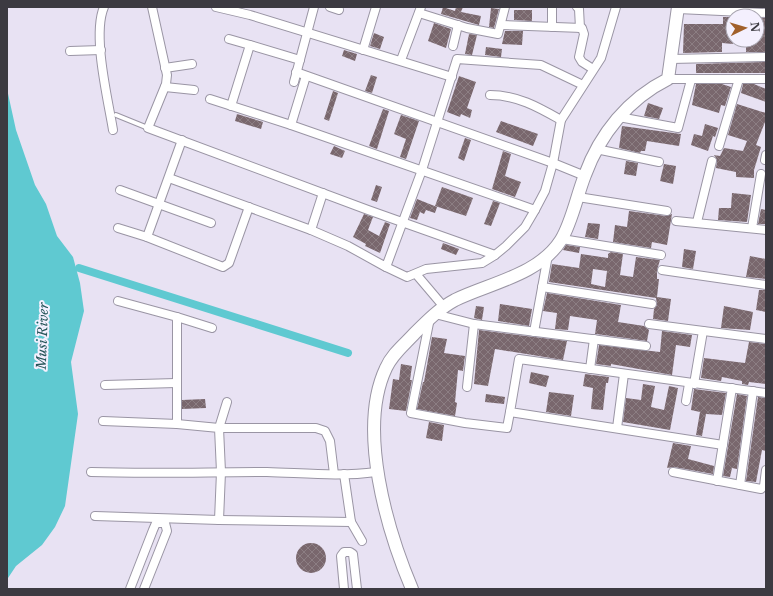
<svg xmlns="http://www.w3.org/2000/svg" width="773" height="596" font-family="'Libre Baskerville',serif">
  <defs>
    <pattern id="building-cross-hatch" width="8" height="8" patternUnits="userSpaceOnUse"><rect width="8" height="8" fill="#79676d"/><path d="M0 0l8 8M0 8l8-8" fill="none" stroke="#8c7e83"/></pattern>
  </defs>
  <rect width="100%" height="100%" fill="#e8e2f3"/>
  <polygon fill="#5fc9d1" points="7,89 16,130 35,185 46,204 57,236 73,257 80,283 84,311 71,362 78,414 65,506 55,527 42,545 16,566 8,578 7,589"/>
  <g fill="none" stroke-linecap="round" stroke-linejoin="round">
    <polyline stroke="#5fc9d1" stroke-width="8" points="79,268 348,353"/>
  </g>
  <g fill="url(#building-cross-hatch)" fill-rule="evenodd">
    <polygon points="443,7 455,11 456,7 463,7 461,12 481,16 479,25 441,14"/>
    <polygon points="491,8 499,9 494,28 489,27"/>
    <polygon points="514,10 532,10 532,21 514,20"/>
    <polygon points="723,17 733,17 733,44 722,43 722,52 683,53 684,24 723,24"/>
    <polygon points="757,18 766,18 766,52 746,52 746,40 757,40"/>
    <polygon points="434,23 451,29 446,48 428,41"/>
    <polygon points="505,31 523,31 522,45 502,44"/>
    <polygon points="374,33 384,37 380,49 370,46"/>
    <polygon points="469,34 477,35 472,55 465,54"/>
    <polygon points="486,47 502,49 501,57 485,55"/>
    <polygon points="344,50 357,54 355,61 342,56"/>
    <polygon points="766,62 766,73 696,73 696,64"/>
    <polygon points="371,75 377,77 372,93 365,91"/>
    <polygon points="459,76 476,82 467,108 472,110 470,118 461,114 460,117 447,112"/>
    <polygon points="696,84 722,84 731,87 725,106 721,105 719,113 692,105"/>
    <polygon points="743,84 754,84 766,89 766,102 741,93"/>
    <polygon points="333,91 338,93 329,121 324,119"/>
    <polygon points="648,103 663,108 659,119 644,116"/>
    <polygon points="737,104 766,113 766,123 765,122 756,145 761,147 754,170 754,178 736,177 736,172 716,168 717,160 714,155 720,156 724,148 743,151 747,141 728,135"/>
    <polygon points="383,109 389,111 377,149 369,146"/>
    <polygon points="237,114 263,122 261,129 235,121"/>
    <polygon points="401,115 419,121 406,159 400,157 406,139 394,134"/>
    <polygon points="501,121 538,134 533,146 496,132"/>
    <polygon points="705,124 718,128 715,137 713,136 708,151 691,145 694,134 702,136"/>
    <polygon points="622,126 681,134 679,146 647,141 645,151 641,151 640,153 619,148"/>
    <polygon points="465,138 471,140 464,161 458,158"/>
    <polygon points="334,146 345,151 342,158 330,154"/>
    <polygon points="503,151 511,154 505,176 521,182 515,197 492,189"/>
    <polygon points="626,161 638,163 636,176 624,174"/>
    <polygon points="664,164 676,166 673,184 660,181"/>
    <polygon points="376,185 382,187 377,202 371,200"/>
    <polygon points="442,187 473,198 466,216 435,206"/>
    <polygon points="732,193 751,195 747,222 718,220 719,208 731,208"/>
    <polygon points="417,199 437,207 435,213 426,210 424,214 420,212 417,220 410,218"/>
    <polygon points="493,201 500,203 491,226 484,224"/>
    <polygon points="761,209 766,210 766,224 758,224"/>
    <polygon points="629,211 666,216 672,214 667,245 652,242 651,248 613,242 615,225 627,227"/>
    <polygon points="364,214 373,217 368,230 379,236 385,222 390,224 380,253 365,246 366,244 353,237"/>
    <polygon points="588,223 600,224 598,239 585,237"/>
    <polygon points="443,243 459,249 456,255 441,249"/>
    <polygon points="566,245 580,247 579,253 563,250"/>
    <polygon points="684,249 696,251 693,269 682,267"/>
    <path d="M611 252 623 254 620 275 633 277 636 257 660 260 657 270V279H659L657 297 671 299 668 321 653 319 654 309 657 305 656 298 549 282 552 264 579 268 581 254 608 258V254ZM593 269 607 271 605 287 591 284Z"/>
    <polygon points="750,256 766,259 766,279 746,277"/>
    <polygon points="759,290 766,290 766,312 756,310"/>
    <polygon points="547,293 621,305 618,322 644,326 649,330 647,341 596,334 595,334 597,320 570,316 568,330 555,329 557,313 543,311"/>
    <polygon points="500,304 532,309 529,326 498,321"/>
    <polygon points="476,306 484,307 482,320 474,318"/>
    <polygon points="724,306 753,312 750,330 721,328"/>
    <polygon points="479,330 567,341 563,360 495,349 488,386 474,384"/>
    <polygon points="662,331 692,335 690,347 676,345 672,375 611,364 611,366 596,364 599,345 660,352"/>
    <polygon points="432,337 447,339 444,353 465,356 463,371 458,370 455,402 457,403 455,416 417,409 423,382 424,382"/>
    <polygon points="749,342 766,344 766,384 749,382 748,385 742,384 742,381 722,377 721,381 701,378 704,358 745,363"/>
    <polygon points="401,364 412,366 410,380 412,380 406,411 389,409 393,379 399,380"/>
    <polygon points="531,372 549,376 546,387 529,383"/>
    <polygon points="585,374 609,377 608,383 606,383 603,410 591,409 593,388 583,386"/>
    <polygon points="643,384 655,386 651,407 664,410 669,386 678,388 670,430 623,422 626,398 641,400"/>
    <polygon points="694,389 726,393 722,415 706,414 702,436 696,435 700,412 691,410"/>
    <polygon points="549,392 574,395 571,416 546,412"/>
    <polygon points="486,394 505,397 504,404 485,402"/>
    <polygon points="737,394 747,396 737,469 732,468 730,477 723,476"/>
    <polygon points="758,397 766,398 766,451 762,450 756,482 746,481"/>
    <polygon points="205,399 206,408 182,409 182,400"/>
    <polygon points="429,422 444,425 442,441 426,438"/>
    <polygon points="673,443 691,446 688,459 714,466 713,474 674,467 667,468"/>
    <circle cx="311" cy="558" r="15"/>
  </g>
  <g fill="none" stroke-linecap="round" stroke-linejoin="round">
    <g stroke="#9a95a4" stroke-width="6">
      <polyline id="lane" points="116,115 148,128"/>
    </g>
    <g stroke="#9a95a4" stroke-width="10">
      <g id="street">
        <path d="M104 7C92 35 108 99 113 130"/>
        <polyline points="152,7 167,75 166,84 148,128 368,210 495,255"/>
        <polyline points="216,7 250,15 452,77"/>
        <polyline points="330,7 339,10"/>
        <polyline points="577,7 579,9 580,28"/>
        <polyline points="678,9 766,13"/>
        <polyline points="419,13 467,28 498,34 505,7"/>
        <polyline points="501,25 582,28 584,34 579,57 582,62 593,69"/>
        <polyline points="552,27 552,7"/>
        <polyline points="229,39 250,45 231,106"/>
        <polyline points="250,45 300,60"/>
        <polyline points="453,46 458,25"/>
        <polyline points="363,50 376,7"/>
        <polyline points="70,51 101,50"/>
        <polyline points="671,59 766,57"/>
        <polyline points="401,60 421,7"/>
        <polyline points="165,68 192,64"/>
        <polyline points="296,72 553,163 585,176"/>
        <polyline points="668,79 766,79"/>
        <polyline points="294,82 314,7"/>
        <polyline points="165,87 194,90"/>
        <path d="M490 95C517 95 538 107 561 120"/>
        <polyline points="210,99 291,125 535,210"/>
        <polyline points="619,117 678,128 691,80"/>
        <polyline points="291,125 306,76"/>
        <polyline points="182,140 147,237 223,267 229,263 249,207"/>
        <polyline points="719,146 739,79"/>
        <polyline points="596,149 659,162"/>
        <polyline points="765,160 766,155"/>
        <polyline points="169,178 311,230 348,246 386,267 422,170 457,59 541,65 583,85"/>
        <polyline points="120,190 211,223"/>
        <polyline points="578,197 667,211"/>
        <polyline points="676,221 766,230"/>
        <polyline points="697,222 712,161"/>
        <polyline points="118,228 147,237"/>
        <polyline points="752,228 761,174"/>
        <polyline points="311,230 323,193"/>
        <polyline points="562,239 661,255"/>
        <polyline points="386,267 407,277 426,269 482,263 495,255 506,246 525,227 535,210 545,191 553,163 561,120 601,58 616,7"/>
        <polyline points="662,270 766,285"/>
        <polyline points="416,274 444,307"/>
        <polyline points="542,287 652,304"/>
        <polyline points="118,301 177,317 177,424"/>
        <polyline points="435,314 474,324 646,346"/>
        <polyline points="177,317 212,328"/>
        <polyline points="430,318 411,413 465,423 507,428 510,412"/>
        <polyline points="649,324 766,339"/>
        <polyline points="534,332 548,255"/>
        <polyline points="590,369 594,339"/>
        <polyline points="694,384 703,331"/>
        <polyline points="105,385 176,383"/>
        <polyline points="467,387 474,324"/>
        <polyline points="686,401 689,384"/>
        <polyline points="227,402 219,428 316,428 325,431 330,441 334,474"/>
        <polyline points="103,421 177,424 219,428 221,472 219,520"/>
        <polyline points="617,428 624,374"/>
        <polyline points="723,445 510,412 519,359 766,393"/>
        <path d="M91 472C150 474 208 472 267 472 303 473 340 477 376 472"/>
        <polyline points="673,472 761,489 764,486 766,470"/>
        <polyline points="344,474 351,522 362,541"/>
        <polyline points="717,481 732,388"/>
        <polyline points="740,485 753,391"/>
        <polyline points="95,516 219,520 351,522"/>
        <polyline points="130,589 153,530 156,523 165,523 167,531 144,589"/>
        <polyline points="344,589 341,556 344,552 350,552 353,554 357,589"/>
      </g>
    </g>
    <g stroke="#9a95a4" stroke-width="14">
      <path id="secondary" d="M412 589C387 530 357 429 386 368 392 354 405 344 415 333 427 321 440 308 455 300 490 283 539 275 561 240 572 222 577 195 585 175 600 134 628 99 668 79L678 7"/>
    </g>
    <use href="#lane" stroke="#fff" stroke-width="4"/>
    <use href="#street" stroke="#fff" stroke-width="8"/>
    <use href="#secondary" stroke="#fff" stroke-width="12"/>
  </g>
  <g text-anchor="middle" stroke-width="4" stroke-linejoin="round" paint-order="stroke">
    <g font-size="13" font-style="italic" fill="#265559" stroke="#f4f0fe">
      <text transform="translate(42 336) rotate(-88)" y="5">Musi River</text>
    </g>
  </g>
  <rect width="773" height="596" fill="none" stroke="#3c3a41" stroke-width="16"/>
  <g transform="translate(745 28) rotate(85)"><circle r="19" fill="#f4f0fe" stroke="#aaa7b2"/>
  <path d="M0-3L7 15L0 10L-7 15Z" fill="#a1602b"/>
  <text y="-6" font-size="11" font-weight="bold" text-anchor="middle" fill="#3c3a41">N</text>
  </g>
</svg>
